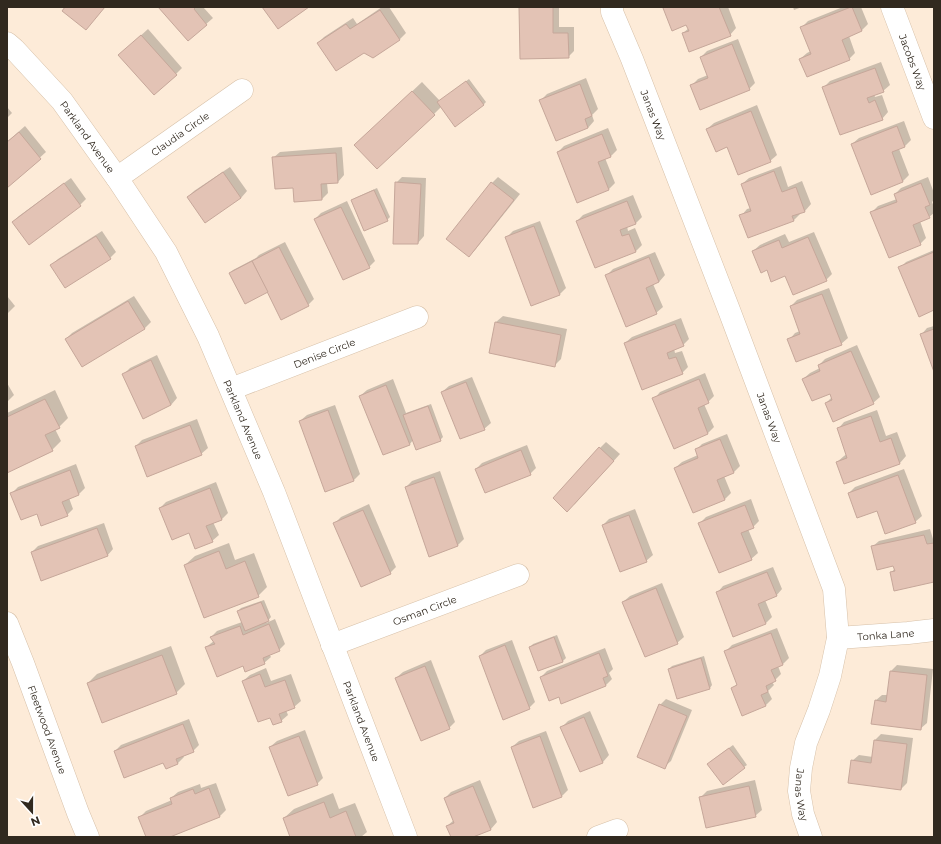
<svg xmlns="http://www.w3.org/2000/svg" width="941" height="844" font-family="Montserrat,sans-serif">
  <rect width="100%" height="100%" fill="#fdebd8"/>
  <g fill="#0003">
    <polygon points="159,7 203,7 213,18 188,40"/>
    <polygon points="382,7 389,7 406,33 400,39 373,57 363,52 318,43 324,37 353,18 357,24"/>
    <polygon points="520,7 559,7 559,27 574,27 574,51 568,57"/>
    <polygon points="665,7 728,7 736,28 730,35 683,33 689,28 687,24 664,8"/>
    <polygon points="793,7 802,7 794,10"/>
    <polygon points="843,7 861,7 868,24 861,31 849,36 855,53 849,59 800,59 807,53 811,51 802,27 808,21"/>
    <polygon points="148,29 182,68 176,74 126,49"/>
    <polygon points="738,39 755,83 749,89 692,85 698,79 708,75 701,57 707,51"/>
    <polygon points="881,62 890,85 883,91 874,94 875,97 882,95 888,112 882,119 823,88 830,81"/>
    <polygon points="586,78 598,109 592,115 594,121 588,128 541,100 547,94"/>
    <polygon points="469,79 486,102 483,105 441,107 434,114 365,136 422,82 440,101"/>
    <polygon points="757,105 777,155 770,161 728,146 707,129 714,123"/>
    <polygon points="7,107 12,113 7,118"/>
    <polygon points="904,121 911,140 905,146 899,149 909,175 903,181 871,194 852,144 859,138"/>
    <polygon points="25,126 46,152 7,187 7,142"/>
    <polygon points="608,128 617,150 611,156 605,158 615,183 609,189 558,152 564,146"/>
    <polygon points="342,147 344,175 338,182 327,183 328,193 322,199 294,187 273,158 280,152"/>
    <polygon points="781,166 788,187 802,181 811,204 805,211 799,213 800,214 793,221 741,216 747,209 751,208 742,184 749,178"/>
    <polygon points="230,167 247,191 241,198 188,197 194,191"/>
    <polygon points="402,177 426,178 424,236 418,243 396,183"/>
    <polygon points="498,177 520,194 475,250 469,256 492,183"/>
    <polygon points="928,177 934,193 934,200 932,202 934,207 934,213 929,217 920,221 926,238 920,244 872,212 878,206 897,199 895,194 901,188"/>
    <polygon points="71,178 86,199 80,205 13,222 19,216"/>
    <polygon points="377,188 390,217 387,220 352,200 355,198"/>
    <polygon points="633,195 642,217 636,223 627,226 628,231 635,228 642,245 636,251 595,267 577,221 583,215"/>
    <polygon points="347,201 375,261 369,267 315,219 321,213"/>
    <polygon points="540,221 566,288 560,294 532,305 506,238 513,231"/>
    <polygon points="102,231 116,252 110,258 52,265 58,259"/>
    <polygon points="814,232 832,274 826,280 786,275 767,269 753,251 760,245 785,234 789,242"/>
    <polygon points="285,242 314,299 308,305 268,291 230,273 233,270 256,258 259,255"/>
    <polygon points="934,250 934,309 900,268 906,262"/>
    <polygon points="655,252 665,275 659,282 653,284 663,307 656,313 607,275 613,269"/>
    <polygon points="829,288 848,338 841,344 789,340 795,333 800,331 791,306 797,300"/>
    <polygon points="7,296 15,306 7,314"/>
    <polygon points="134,296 151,322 144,329 66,339 72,333"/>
    <polygon points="503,316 567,329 561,359 554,366 496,322"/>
    <polygon points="681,318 689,339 683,345 674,349 675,353 682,351 688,367 682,373 625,343 632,337"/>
    <polygon points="934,326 934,370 921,335 927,328"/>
    <polygon points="857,345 880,397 873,403 826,403 832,397 830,392 803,379 810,373 820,368 819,365 825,359"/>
    <polygon points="157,355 177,398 171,405 124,374 130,368"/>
    <polygon points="705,373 714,396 708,402 704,404 714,427 708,433 674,447 654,399 660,392"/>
    <polygon points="472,377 491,423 484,429 442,392 449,386"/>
    <polygon points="393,379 406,413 431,404 443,437 440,440 413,440 410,444 384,454 360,396 367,390"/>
    <polygon points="7,383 14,395 7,402"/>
    <polygon points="55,390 68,418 59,427 55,429 61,441 52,450 7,472 7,413"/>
    <polygon points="335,405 360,474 354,480 300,421 307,415"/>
    <polygon points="877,410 886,436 897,432 906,456 900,463 845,483 837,462 844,456 847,454 838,429 844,422"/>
    <polygon points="197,419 208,448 201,454 136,446 142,440"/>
    <polygon points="727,434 740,466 734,472 724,476 731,493 725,499 693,512 675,468 682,462 698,455 696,450 702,444"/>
    <polygon points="606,442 620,454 574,505 600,448"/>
    <polygon points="527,445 536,468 530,474 476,469 482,463"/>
    <polygon points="76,464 85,488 79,494 69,498 73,509 67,515 37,513 12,493 18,487"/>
    <polygon points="904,469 922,516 915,522 877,510 849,493 855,487"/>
    <polygon points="440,471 464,539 458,545 430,555 406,487 412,481"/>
    <polygon points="216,482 228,513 222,519 213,522 219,535 212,541 189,531 160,508 166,502"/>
    <polygon points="751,499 759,521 753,527 748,529 758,553 751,559 700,523 706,517"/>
    <polygon points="369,504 396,567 390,573 335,523 341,517"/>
    <polygon points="635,509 653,555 646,561 603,525 609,519"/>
    <polygon points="104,523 113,549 107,556 32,552 38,546"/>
    <polygon points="930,529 933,539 934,539 934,581 891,573 895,568 894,565 872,547 879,541"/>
    <polygon points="229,543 235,560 254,553 267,587 258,596 185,565 195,556"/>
    <polygon points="773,567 782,589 776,596 765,600 772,617 766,623 717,593 723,586"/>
    <polygon points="662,583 684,637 677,643 623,602 630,596"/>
    <polygon points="264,600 271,617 266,623 275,619 285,644 279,650 269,654 271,657 264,663 244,665 206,647 214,641 211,637 217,631 242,622 238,611 241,608"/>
    <polygon points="777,628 789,658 783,664 778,666 781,674 775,680 772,682 774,685 768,691 772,699 765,706 733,688 738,683 725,652 732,645"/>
    <polygon points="557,635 566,658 563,661 539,670 530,647 533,644"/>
    <polygon points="512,640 535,702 529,708 480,656 486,650"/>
    <polygon points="171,646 185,684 176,693 88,683 97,674"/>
    <polygon points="605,648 613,669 609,673 612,679 606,685 541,677 547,671"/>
    <polygon points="704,656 712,685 710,688 669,669 672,666"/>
    <polygon points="431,660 455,722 449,728 396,678 403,672"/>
    <polygon points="897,665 933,669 927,723 920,729 875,701 882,695 888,695 891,671"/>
    <polygon points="266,668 271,681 291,674 301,701 294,707 286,710 288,715 281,721 243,681 250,675"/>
    <polygon points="666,699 692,710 671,761 664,767 660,705"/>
    <polygon points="590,711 609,755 603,762 580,771 562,727 568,721"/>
    <polygon points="189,719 199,745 193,751 183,755 184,757 178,763 166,768 164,761 115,751 121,745"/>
    <polygon points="305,730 323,778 317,784 270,747 277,741"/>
    <polygon points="546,731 568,790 562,796 512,747 519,741"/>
    <polygon points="881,734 913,738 907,783 901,789 852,761 859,755 873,757 875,740"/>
    <polygon points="733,745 747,765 744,767 711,761"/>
    <polygon points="480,780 497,822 491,829 470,837 452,837 447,826 454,820 445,798 451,792"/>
    <polygon points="755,780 762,810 755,816 701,797 707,791"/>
    <polygon points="216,783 226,810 220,816 167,837 147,837 140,817 146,811 172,800 171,798 178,792 200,784 201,788"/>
    <polygon points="333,793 339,809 355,803 367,832 361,837 292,837 284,818 294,809"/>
  </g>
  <g fill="#e3c3b5" stroke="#c6a79a">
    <polygon points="65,7 105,7 86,30 62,11"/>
    <polygon points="158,7 196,7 194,9 207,25 188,41"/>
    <polygon points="262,7 309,7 278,29"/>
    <polygon points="519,7 553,7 553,33 568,33 569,58 520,59"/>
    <polygon points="665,7 719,7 731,36 689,52 682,33 689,31 686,25 672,31 663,8"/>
    <polygon points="851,7 852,7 862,31 842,40 850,60 807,77 799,59 811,54 800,27"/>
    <polygon points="380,10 400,40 373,58 364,53 336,71 317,43 346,24 350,29"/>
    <polygon points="141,35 177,75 154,95 118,55"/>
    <polygon points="732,44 750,90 700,110 690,85 708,78 700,57"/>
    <polygon points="875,68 884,92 867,98 869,103 875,100 883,120 840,135 822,87"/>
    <polygon points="466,81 484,105 455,127 437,102"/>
    <polygon points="580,84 592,116 585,119 588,128 556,141 539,100"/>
    <polygon points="412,91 435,115 377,169 354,145"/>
    <polygon points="751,111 771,162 738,175 727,147 716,152 706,129"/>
    <polygon points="897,126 905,147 892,152 903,182 871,195 851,144"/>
    <polygon points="19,132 41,159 7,188 7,142"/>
    <polygon points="602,134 611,157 598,162 609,190 577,203 557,152"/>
    <polygon points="336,153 338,183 321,184 322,200 294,202 293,188 275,189 272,157"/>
    <polygon points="774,171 782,192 796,187 805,212 792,216 794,221 748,238 739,215 751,211 741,184"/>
    <polygon points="223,172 241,198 205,223 187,197"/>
    <polygon points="395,182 421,184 418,244 393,244"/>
    <polygon points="491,182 514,200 469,257 446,239"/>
    <polygon points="64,183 81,206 29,245 12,222"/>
    <polygon points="921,183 930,205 925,207 930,218 913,225 921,245 889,258 870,212 897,202 894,194"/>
    <polygon points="374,190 388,221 364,231 351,200"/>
    <polygon points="627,201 636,224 620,230 622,236 629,234 636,252 595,268 576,221"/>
    <polygon points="341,207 370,268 343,280 314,219"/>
    <polygon points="534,226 560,295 531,306 505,237"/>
    <polygon points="96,236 111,259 65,288 50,265"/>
    <polygon points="808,237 827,281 793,295 785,276 771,282 767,270 761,273 752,251 779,240 782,248"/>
    <polygon points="279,247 309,306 281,320 252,261"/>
    <polygon points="934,252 934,310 919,317 898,267"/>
    <polygon points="649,257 659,282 646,288 657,314 626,327 605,275"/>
    <polygon points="252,261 268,292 245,304 229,273"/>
    <polygon points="822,294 842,345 796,362 787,339 800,334 790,306"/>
    <polygon points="128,301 145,329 82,367 65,339"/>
    <polygon points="495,322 561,335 555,367 489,353"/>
    <polygon points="675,324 684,346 667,353 669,359 676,357 683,374 642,390 624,343"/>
    <polygon points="934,329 934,372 920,334"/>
    <polygon points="851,351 874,404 833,422 825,403 832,400 830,394 812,401 802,379 820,371 818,365"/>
    <polygon points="151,360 171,405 143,419 122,374"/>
    <polygon points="699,379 709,403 698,408 708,434 674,449 652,398"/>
    <polygon points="466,382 485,430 460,439 441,392"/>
    <polygon points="386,385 410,445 383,455 359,396"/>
    <polygon points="45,399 60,428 45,435 53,451 7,473 7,417"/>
    <polygon points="428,406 441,441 416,450 403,415"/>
    <polygon points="328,410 354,481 325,492 299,421"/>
    <polygon points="871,416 880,442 891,438 900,464 844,484 836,462 847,458 837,428"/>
    <polygon points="190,425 202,455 147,477 135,446"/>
    <polygon points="720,439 734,473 717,480 725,500 693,513 674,468 698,458 695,449"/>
    <polygon points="599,447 614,461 567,512 553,498"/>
    <polygon points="521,450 531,475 485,493 475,469"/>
    <polygon points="70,470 79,495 62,502 68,516 41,526 37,514 21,520 10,493"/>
    <polygon points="898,475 916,523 885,534 877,511 857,518 848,493"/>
    <polygon points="434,477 458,546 429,557 405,487"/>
    <polygon points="210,488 222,520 206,526 213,542 195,549 189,533 172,540 159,508"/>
    <polygon points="745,505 754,528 741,533 752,560 719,573 698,523"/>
    <polygon points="363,510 391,574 361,587 333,523"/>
    <polygon points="629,515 647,562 620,572 602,525"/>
    <polygon points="97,528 108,556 41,581 31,552"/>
    <polygon points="924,535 927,544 934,543 934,582 894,591 890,572 895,571 893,566 877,570 871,546"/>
    <polygon points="219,551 226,569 245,561 259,597 204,618 184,565"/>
    <polygon points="767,572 777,596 758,604 766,624 733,637 716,592"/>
    <polygon points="656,588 678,644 645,657 622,602"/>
    <polygon points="261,602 269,621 245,631 237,611"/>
    <polygon points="269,624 280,651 263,658 265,664 245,672 243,666 217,677 205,647 215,644 210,637 240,626 243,635"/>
    <polygon points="771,633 783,665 771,670 776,681 766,686 768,692 761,695 766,706 742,716 731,688 737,685 724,651"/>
    <polygon points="554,637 563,662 538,671 529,647"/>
    <polygon points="505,645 530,709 503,720 479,656"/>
    <polygon points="599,653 608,676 603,678 606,686 561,704 559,697 549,701 540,677"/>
    <polygon points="162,655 177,694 102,723 87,683"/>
    <polygon points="701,658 710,689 677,699 668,669"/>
    <polygon points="425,666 450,729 421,741 395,678"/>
    <polygon points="890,671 927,675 921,730 871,724 875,700 886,702"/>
    <polygon points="260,674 265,687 285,680 295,708 279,714 282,722 273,725 270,718 258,722 242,681"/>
    <polygon points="659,704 687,716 665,769 637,757"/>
    <polygon points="584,717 603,763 580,772 560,727"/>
    <polygon points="183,724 194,752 176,759 178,764 166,769 163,763 124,778 114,751"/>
    <polygon points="299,736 318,785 288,796 269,747"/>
    <polygon points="540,736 562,797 533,808 511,747"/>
    <polygon points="874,740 907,744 901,790 848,783 851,760 871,763"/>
    <polygon points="729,748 745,768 723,785 707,764"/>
    <polygon points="473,786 491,830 473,837 451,837 446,826 454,823 444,798"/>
    <polygon points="749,786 756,817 706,828 699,797"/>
    <polygon points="209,788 220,817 170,837 146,837 138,817 172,804 170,798 193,789 195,794"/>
    <polygon points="324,802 330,818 346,811 356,837 290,837 283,818"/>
  </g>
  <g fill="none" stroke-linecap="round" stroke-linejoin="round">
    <g stroke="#d7c1a9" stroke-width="23">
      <g id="minor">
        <path id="s1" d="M612 7V12L632 59 729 310 834 589 838 638 830 676 819 710 806 743 801 768 799 791 803 814 811 837"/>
        <path id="s2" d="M892 7 934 118"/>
        <path id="s3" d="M7 43 14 49 62 101 117 178 166 252 208 336 274 492 406 837"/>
        <path id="s4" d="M117 178 242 90"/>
        <path id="s5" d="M231 389 417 317"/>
        <path id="s6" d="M7 623 23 663 78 813 88 837"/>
        <path id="s7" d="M838 638 908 633 934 630"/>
        <path id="s8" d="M332 645 518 575"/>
        <polyline points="598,837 617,830"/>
      </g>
    </g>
    <use href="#minor" stroke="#fff" stroke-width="22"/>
  </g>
  <g text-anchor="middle" stroke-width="4" stroke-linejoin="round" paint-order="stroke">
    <g font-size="10" fill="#31291f" stroke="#fff">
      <text dy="4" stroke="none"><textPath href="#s2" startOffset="59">Jacobs Way</textPath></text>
      <text dy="4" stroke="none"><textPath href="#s1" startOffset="116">Janas Way</textPath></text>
      <text dy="4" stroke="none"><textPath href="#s4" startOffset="77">Claudia Circle</textPath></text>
      <text dy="4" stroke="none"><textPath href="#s3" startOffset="124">Parkland Avenue</textPath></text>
      <text dy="4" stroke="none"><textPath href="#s5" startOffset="100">Denise Circle</textPath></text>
      <text dy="4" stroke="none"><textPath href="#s1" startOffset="440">Janas Way</textPath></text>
      <text dy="4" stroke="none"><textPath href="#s3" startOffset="448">Parkland Avenue</textPath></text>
      <text dy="4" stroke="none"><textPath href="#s8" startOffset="99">Osman Circle</textPath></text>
      <text dy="4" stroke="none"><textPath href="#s7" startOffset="48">Tonka Lane</textPath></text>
      <text dy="4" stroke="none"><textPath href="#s3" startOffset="772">Parkland Avenue</textPath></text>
      <text dy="4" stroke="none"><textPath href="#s6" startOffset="114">Fleetwood Avenue</textPath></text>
      <text dy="4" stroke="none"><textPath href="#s1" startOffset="835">Janas Way</textPath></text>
    </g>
  </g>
  <rect width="941" height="844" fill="none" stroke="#31291f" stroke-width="16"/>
  <g transform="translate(32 812) rotate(159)" stroke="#ffffff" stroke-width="3" paint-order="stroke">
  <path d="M0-3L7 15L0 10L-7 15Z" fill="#31291f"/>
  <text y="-6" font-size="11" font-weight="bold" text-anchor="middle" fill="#31291f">N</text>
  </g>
</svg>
